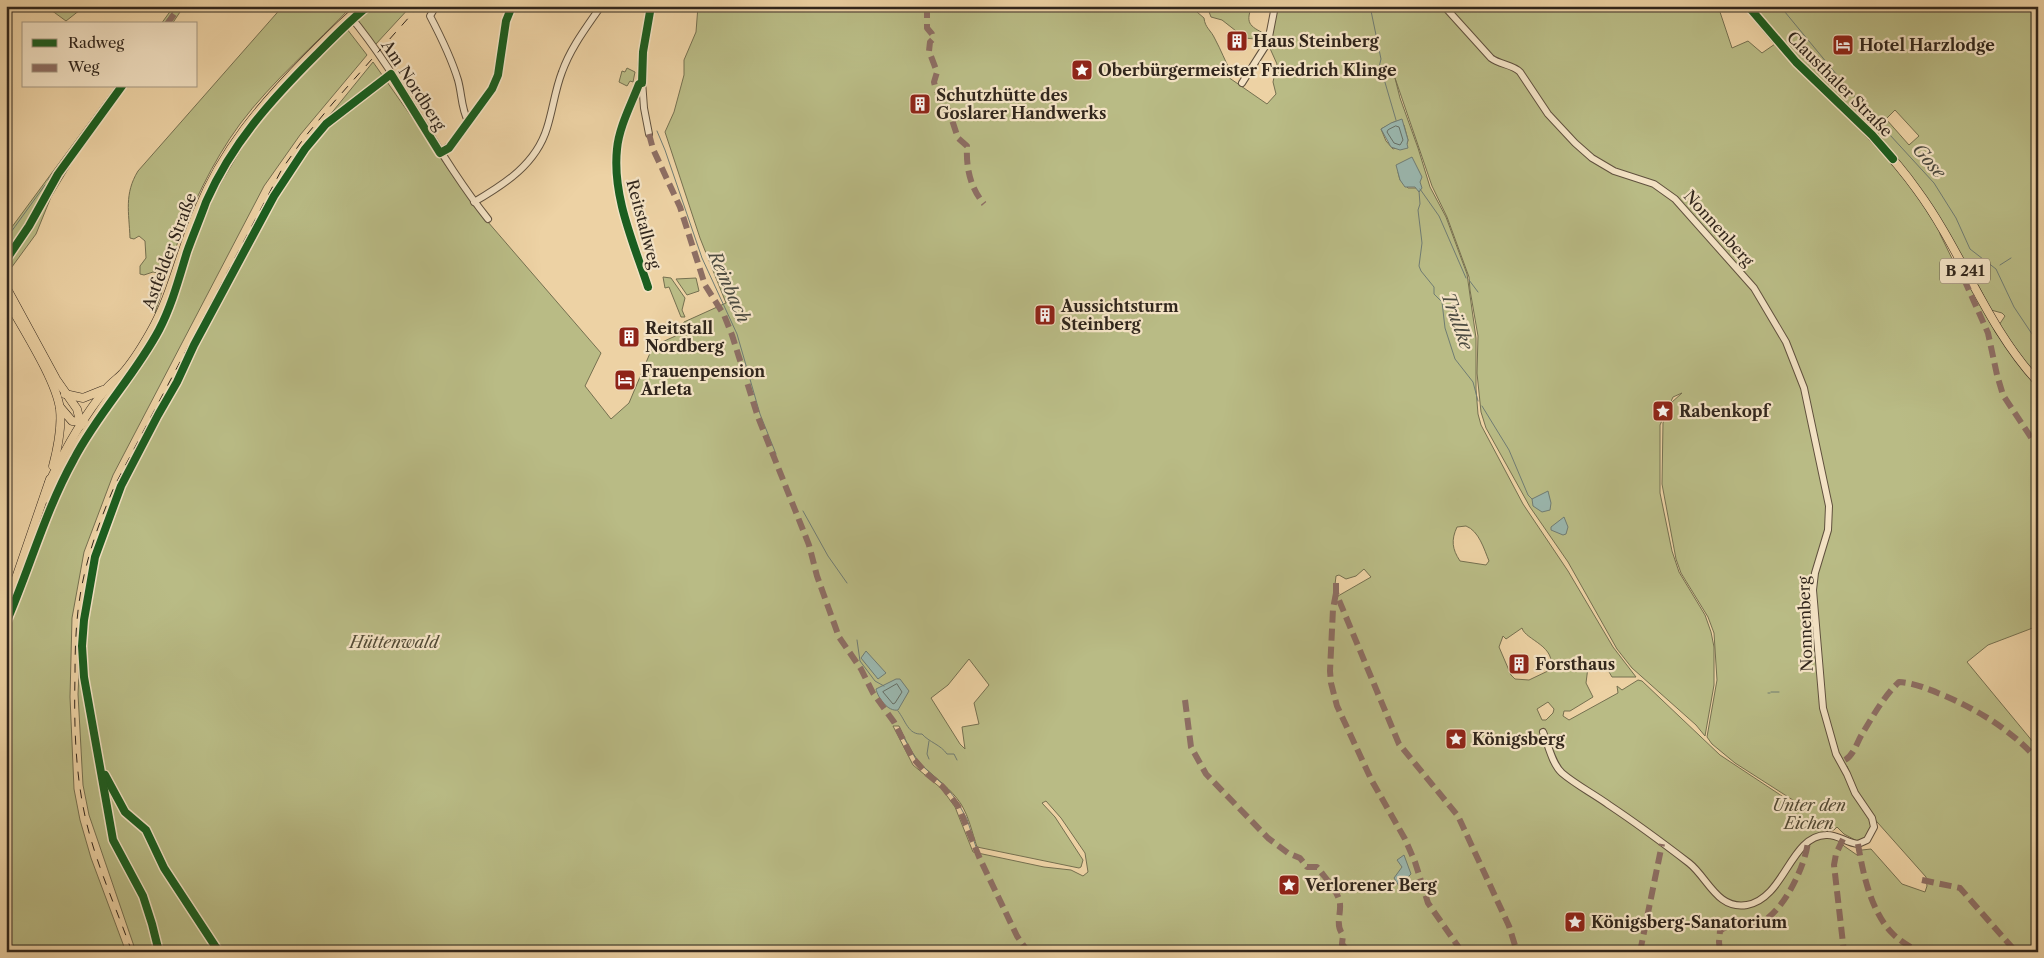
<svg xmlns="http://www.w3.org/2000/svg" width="2044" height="958" font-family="'Libre Caslon Text',serif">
  <rect width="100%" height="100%" fill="#edd2a4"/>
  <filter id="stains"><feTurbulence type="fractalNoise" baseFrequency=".004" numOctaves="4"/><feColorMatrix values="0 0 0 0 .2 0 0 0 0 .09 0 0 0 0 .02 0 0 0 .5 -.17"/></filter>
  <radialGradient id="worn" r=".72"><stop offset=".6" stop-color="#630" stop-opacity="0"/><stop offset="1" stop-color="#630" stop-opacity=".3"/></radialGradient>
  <g fill="#b9bb85" stroke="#757050" fill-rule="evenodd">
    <polygon points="50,6 85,6 66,21 51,10"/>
    <polygon points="174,6 184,6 172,24 161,24"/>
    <path d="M283 6H352C315 45 272 81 240 124 212 162 191 208 174 252 167 272 162 293 155 313L160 276 158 273 153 272 144 275 140 274V266L146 258 145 241 139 236 134 239 130 238C129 212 124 194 138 171Z"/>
    <polygon points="369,6 411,6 375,45 357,20 358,15"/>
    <path d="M698 6H1190L1204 18C1205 28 1211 30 1215 39 1221 50 1225 61 1231 72L1228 77 1267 104 1276 94 1273 82 1277 64 1268 44 1277 6H1718L1732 48 1748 41 1762 53 1775 44 1839 106 1903 174 1940 231V234L1961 277 1970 286 1996 333 2038 386V626L1988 645 1967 662 2038 748V952H136L89 815 83 785 78 694 82 610 99 544 121 483 272 193 295 158 373 62 475 207 601 353 585 386 611 419 629 403 653 346 680 334 684 322 726 303 700 238 665 132 674 112 684 75V60L696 32ZM1395 78 1432 186 1447 217 1469 277 1470 290 1478 336 1477 373 1481 412 1486 428 1530 507 1568 562 1617 649 1632 668 1696 725 1705 736 1714 685V647L1711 632 1705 615 1679 572 1672 551 1660 493V425L1673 397 1682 393 1671 403 1663 423 1662 484 1676 559 1681 573 1708 617 1714 633 1717 680 1707 737 1712 744 1735 763 1796 802 1794 804 1720 755 1642 681 1638 680 1622 690 1617 686 1618 693 1569 720 1563 716 1564 711H1570L1593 697 1586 683 1588 667 1594 666 1598 668 1605 665 1612 677H1636L1613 647 1568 571 1523 504 1481 425 1478 414 1476 389V338L1467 274 1446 217 1430 187 1418 148 1400 98ZM1396 121 1404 125 1408 140 1407 144 1393 149 1386 141 1381 129ZM1398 172 1420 180 1416 188H1408L1400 180ZM1466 526C1479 531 1484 549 1489 561L1486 565 1460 561C1452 549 1451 540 1457 527ZM1364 569 1371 577 1338 596 1337 599 1334 593 1336 576 1339 575 1346 579 1356 576ZM1522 628C1525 640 1558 646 1550 670L1529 680 1515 679 1511 675 1499 647 1503 636 1506 639ZM969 659 989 685 974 703 979 724 962 727 965 749 960 744 931 698 948 685ZM1548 702 1554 709 1553 713 1546 720H1542L1537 709ZM893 726H899C906 741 913 757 925 768 938 780 951 789 961 804 969 817 972 832 977 847L1079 868 1081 867 1083 860 1055 817 1042 803 1046 801 1061 818 1085 853 1088 872 1083 876 1071 870 1044 867 973 852 955 807 942 789 913 765ZM1847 766 1859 798 1870 814 1926 877 1927 886 1925 892 1902 884 1871 849 1862 850 1857 855 1844 846 1829 830H1834L1837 827 1844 834 1857 841 1865 838 1871 827V822L1843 770Z"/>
    <path d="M1211 6 1220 8 1252 6C1244 25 1252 27 1267 35L1265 40 1245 38 1222 20 1211 17 1208 9Z"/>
    <path d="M1753 6H2038V300L2034 302 2038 307V379L1999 325 2005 316 2002 313 1991 310 1978 285 1972 279 1907 171 1874 133 1787 48ZM1895 110 1919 136 1909 145 1886 119Z"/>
    <polygon points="347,29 367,55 300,135 264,186 113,475 84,552 72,618 70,697 74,789 80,820 91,858 126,952 6,952 6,635 51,515 76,463 112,406 149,354 162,331 175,301 193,247 213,198 222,181 249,136 263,117"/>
    <polygon points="627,68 635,72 633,82 630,81 627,86 619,82 622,71 625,72"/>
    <polygon points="116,86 125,86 74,159 51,197 36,234 6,275 6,235"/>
    <polygon points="663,277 671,278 685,298 682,310 685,317 681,317 669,287 665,288"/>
    <polygon points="696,278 699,291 687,295 676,279"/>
  </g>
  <g fill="#9ab6ad" stroke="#707c73">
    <polygon points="1402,119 1408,140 1407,144 1408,148 1400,150 1391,147 1381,129 1391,123"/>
    <polygon points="1412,157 1422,177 1420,182 1422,188 1419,192 1415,187 1405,187 1400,180 1396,165"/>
    <polygon points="1548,491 1551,503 1550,510 1542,512 1533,506 1532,499"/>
    <polygon points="1564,517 1568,527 1566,534 1563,535 1551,530 1551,527"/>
    <polygon points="866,651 886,673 878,679 861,658"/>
    <path d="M896 679H900L909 691 898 710C888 712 878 698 876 689Z"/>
    <polygon points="1404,855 1411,874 1399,886 1394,878 1402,867 1397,860"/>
  </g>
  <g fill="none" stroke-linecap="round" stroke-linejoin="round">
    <g stroke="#666e64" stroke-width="1">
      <polygon points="1396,126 1399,127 1403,140 1400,145 1394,143 1387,132 1388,130"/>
      <polygon points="897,684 902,692 895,703 893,704 883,692"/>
    </g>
    <g stroke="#707c73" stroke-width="1">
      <polyline points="1370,6 1381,59 1379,67"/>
      <polyline points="1780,6 1856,98 1934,183 1956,218 1970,249 1996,269 2014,307 2038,343"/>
      <polyline points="164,24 177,6"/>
      <polyline points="1380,73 1384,79 1396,120"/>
      <polyline points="657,131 665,150 702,258 737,334 760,414 776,454"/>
      <polyline points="48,180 118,86"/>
      <polyline points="1420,189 1439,216 1466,278"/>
      <polyline points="1419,191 1420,204 1418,210 1422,243 1419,266 1421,271 1434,287 1434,294 1442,302 1445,328 1455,359 1473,382 1478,401"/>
      <polyline points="6,239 45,185"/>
      <polyline points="2000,265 2011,258"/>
      <polyline points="1469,280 1478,292"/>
      <polyline points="1482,406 1509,450 1528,495 1532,499"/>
      <polyline points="803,511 828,556 847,583"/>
      <path d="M6 628C28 572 46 512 75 460 101 415 136 377 160 331 172 310 178 287 186 264 194 240 203 216 214 194 244 128 296 80 345 29"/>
      <polyline points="857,640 860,661 875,681 884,686"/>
      <polyline points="1771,692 1779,692"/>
      <polyline points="1768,693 1770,693"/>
      <path d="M898 711C906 721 908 735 922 734 929 742 941 745 947 754H954L957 760"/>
      <polyline points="904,738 917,761 948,789 957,801 967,819 976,847"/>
      <polyline points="929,741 927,754 929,759"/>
      <polyline points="1467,952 1469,950"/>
    </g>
    <g stroke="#60513e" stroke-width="8">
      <g id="minor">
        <path d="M436 6 430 16C441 37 451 57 458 80 462 94 461 108 468 121"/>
        <path d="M1444 6 1491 58C1500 65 1512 64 1520 72L1548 114 1575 143 1592 158 1614 171 1654 184 1675 199 1754 288 1786 342 1804 388 1829 506 1828 530 1815 573 1813 590 1823 708 1836 754 1847 774 1855 793 1872 818 1874 827 1867 840 1858 844C1847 843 1837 834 1826 835 1790 836 1785 898 1747 905 1717 910 1708 878 1689 863 1663 843 1636 823 1609 805 1594 794 1576 785 1562 773 1552 764 1548 744 1543 732"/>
        <path d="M350 16C402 79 437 155 488 219"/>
        <path d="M642 83 639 84C631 105 619 127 617 149 612 196 634 244 648 287"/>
        <polyline points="1242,83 1268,42 1275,6"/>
        <polyline points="649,134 644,108 641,67 651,6"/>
        <polyline points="440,153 455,141 492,89 498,75 506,21 512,6"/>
        <path d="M474 202C505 184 536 164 547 128 553 109 555 90 562 72 571 47 586 28 601 6"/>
      </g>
    </g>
    <g stroke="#31261c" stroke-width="9">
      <g id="major">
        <path d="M1748 6C1764 26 1780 46 1798 64 1839 105 1883 142 1917 190 1962 251 1986 326 2038 382"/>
        <polyline points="6,287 56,379 77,409 81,425"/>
        <path d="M6 298C21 326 56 379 60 409 62 428 58 447 53 466"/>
        <polyline points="65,394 83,398 103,390"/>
        <polyline points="60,407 72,421 84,422"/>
        <path d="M49 483C65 449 82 418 106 389 111 383 117 379 122 374 133 362 142 347 150 333 172 295 180 251 198 210 223 149 261 105 307 58 325 40 342 22 362 6"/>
        <polyline points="48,499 76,446 114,390 120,378"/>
        <polyline points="6,607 50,479"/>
      </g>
    </g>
    <use href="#minor" stroke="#f3e2c4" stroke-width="6"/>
    <use href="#major" stroke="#edd2a4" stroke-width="8"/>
    <path stroke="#31261c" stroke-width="1" stroke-dasharray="9 9" stroke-linecap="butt" d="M132 952C116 907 95 862 85 816 75 770 74 723 75 676 75 646 76 615 82 585 89 550 101 517 115 485L282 169 304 138 333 103 419 6"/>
    <g stroke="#8d6e63" stroke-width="6" stroke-dasharray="12 6" stroke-linecap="butt">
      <path d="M927 6V28L932 34 933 39 930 42 929 51 937 72 934 82 936 90 941 95 943 104 949 111 958 138 967 146C966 168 970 187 984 204"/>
      <polyline points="167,24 180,6"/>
      <polyline points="649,134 653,149 680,207 705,285 724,315 732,335 758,417 809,545 817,576 839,637 861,669 873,693 894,722 912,757 927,774 942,786 958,806 980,859 1017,936 1028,952"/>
      <polyline points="1964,279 1988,333 1997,375 2003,395 2038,448"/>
      <polyline points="1336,583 1336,593 1399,744 1458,816 1509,926 1517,952"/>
      <polyline points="1336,593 1333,609 1330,671 1331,683 1337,706 1372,781 1405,839 1415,862 1428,903 1462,952"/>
      <path d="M1185 700 1191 747 1206 774 1268 838 1288 853 1300 858 1307 867H1317L1319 869C1325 878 1339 892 1340 904 1341 915 1335 925 1343 935L1342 944 1348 951 1354 952"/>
      <path d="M1845 760C1854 755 1857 742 1862 734 1873 716 1884 696 1899 682 1915 683 1928 689 1943 695 1980 711 2011 730 2038 760"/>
      <polyline points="1843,839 1836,854 1834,865 1844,952"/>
      <path d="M1858 844C1863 874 1871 912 1893 934 1900 941 1910 947 1919 952"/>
      <polyline points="1922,880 1960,888 2016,952"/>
      <polyline points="1640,952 1662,844"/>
      <path d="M1720 952 1719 942 1720 931C1733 920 1744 929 1757 924 1782 916 1806 865 1808 841"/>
    </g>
    <g stroke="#f3e2c4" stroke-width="11">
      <g id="cycleway">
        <polyline points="1748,6 1796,62 1872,135 1893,159"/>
        <polyline points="6,260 29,226 58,174 122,86"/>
        <path d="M648 287C634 244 612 196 617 149 619 127 631 105 639 84L642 83 643 52 651 6"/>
        <path d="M6 623C30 568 45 511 74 459 98 413 135 375 159 330 172 305 179 278 187 252 193 235 200 219 206 202 232 143 271 100 316 55 333 38 349 21 368 6"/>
        <polyline points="105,775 125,812 146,830 164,868 219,952"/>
        <polyline points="159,952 152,924 143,896 113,840 84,677 82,646 84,620 95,557 121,486 158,415 177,382 194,345 274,196 305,149 326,124 391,74 440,153 449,148 492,89 498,75 506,21 512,6"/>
      </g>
    </g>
    <use href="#cycleway" stroke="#1b5e20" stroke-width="8"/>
  </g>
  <defs>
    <g id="building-square" transform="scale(1.125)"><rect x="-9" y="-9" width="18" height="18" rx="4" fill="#8f2418" stroke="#f3e2c4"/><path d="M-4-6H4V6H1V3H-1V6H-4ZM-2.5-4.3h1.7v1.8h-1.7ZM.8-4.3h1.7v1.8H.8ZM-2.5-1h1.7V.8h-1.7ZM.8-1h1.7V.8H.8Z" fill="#fff"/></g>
    <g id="hotel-square" transform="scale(1.125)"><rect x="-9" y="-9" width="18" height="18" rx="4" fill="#8f2418" stroke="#f3e2c4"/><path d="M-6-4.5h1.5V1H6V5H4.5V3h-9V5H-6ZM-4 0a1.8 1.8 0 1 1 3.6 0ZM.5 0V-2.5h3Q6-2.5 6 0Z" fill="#fff"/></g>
    <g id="sight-square" transform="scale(1.125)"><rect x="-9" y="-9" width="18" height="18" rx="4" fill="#8f2418" stroke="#f3e2c4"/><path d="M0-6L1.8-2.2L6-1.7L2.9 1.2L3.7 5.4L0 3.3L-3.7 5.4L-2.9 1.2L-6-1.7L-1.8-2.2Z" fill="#fff"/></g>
  </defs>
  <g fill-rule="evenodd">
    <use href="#building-square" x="1237" y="41"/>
    <use href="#hotel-square" x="1843" y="45"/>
    <use href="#sight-square" x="1082" y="70"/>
    <use href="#building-square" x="920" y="104"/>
    <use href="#building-square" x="1045" y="315"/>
    <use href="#building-square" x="629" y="337"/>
    <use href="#hotel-square" x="625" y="380"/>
    <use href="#sight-square" x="1663" y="411"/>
    <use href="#building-square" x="1519" y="664"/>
    <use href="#sight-square" x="1456" y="739"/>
    <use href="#sight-square" x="1289" y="885"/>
    <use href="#sight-square" x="1575" y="922"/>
  </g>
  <g text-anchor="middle" stroke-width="4.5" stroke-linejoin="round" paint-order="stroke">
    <rect fill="#f3e2c4" stroke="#6b5e4e" stroke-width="1" x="1940" y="258.5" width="50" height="25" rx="4"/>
    <g font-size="15" font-weight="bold" fill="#31261c">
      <text x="1965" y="276">B 241</text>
    </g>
    <g font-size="16" font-weight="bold" fill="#31261c" stroke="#f3e2c4" text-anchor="start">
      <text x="1253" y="47">Haus Steinberg</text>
      <text x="1859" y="51">Hotel Harzlodge</text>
      <text x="1098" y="76">Oberbürgermeister Friedrich Klinge</text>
      <text x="936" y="101">Schutzhütte des<tspan x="936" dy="18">Goslarer Handwerks</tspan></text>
      <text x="1061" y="312">Aussichtsturm<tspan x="1061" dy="18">Steinberg</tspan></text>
      <text x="645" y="334">Reitstall<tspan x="645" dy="18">Nordberg</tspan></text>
      <text x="641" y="377">Frauenpension<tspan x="641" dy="18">Arleta</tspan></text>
      <text x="1679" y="417">Rabenkopf</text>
      <text x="1535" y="670">Forsthaus</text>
      <text x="1472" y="745">Königsberg</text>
      <text x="1305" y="891">Verlorener Berg</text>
      <text x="1591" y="928">Königsberg-Sanatorium</text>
    </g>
    <g font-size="16" fill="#31261c" stroke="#f3e2c4">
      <text transform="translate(1840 84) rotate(45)" y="6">Clausthaler Straße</text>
      <text transform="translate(414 85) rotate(57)" y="6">Am Nordberg</text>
      <text transform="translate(644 224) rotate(75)" y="6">Reitstallweg</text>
      <text transform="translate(1719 228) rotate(48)" y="6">Nonnenberg</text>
      <text transform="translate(169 251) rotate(-69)" y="6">Astfelder Straße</text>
      <text transform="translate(1805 624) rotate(-92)" y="6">Nonnenberg</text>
    </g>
    <g font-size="16" font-style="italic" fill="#534b36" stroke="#f3e2c4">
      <text x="394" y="648">Hüttenwald</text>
      <text x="1809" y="811">Unter den<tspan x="1809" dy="18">Eichen</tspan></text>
    </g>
    <g font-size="18" font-style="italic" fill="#4b4a40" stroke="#f3e2c4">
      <text transform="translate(1929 161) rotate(49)" y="6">Gose</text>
      <text transform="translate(729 287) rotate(66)" y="6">Reinbach</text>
      <text transform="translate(1457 321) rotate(70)" y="6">Trüllke</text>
    </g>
  </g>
  <rect width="2044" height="958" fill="none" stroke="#edd2a4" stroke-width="25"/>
  <rect x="8" y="8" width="2029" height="943" fill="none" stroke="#31261c" stroke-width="2.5"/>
  <rect x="12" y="12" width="2019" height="933" fill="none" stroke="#31261c"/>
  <rect x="22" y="22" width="175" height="65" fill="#f3e2c4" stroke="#a59781"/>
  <rect x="32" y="39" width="25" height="8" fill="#1b5e20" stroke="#a59781"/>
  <text x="68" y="48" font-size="15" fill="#31261c">Radweg</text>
  <rect x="32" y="64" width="25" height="8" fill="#8d6e63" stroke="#a59781"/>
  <text x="68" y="72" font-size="15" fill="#31261c">Weg</text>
  <rect width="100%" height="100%" filter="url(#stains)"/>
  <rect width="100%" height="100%" fill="url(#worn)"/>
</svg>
